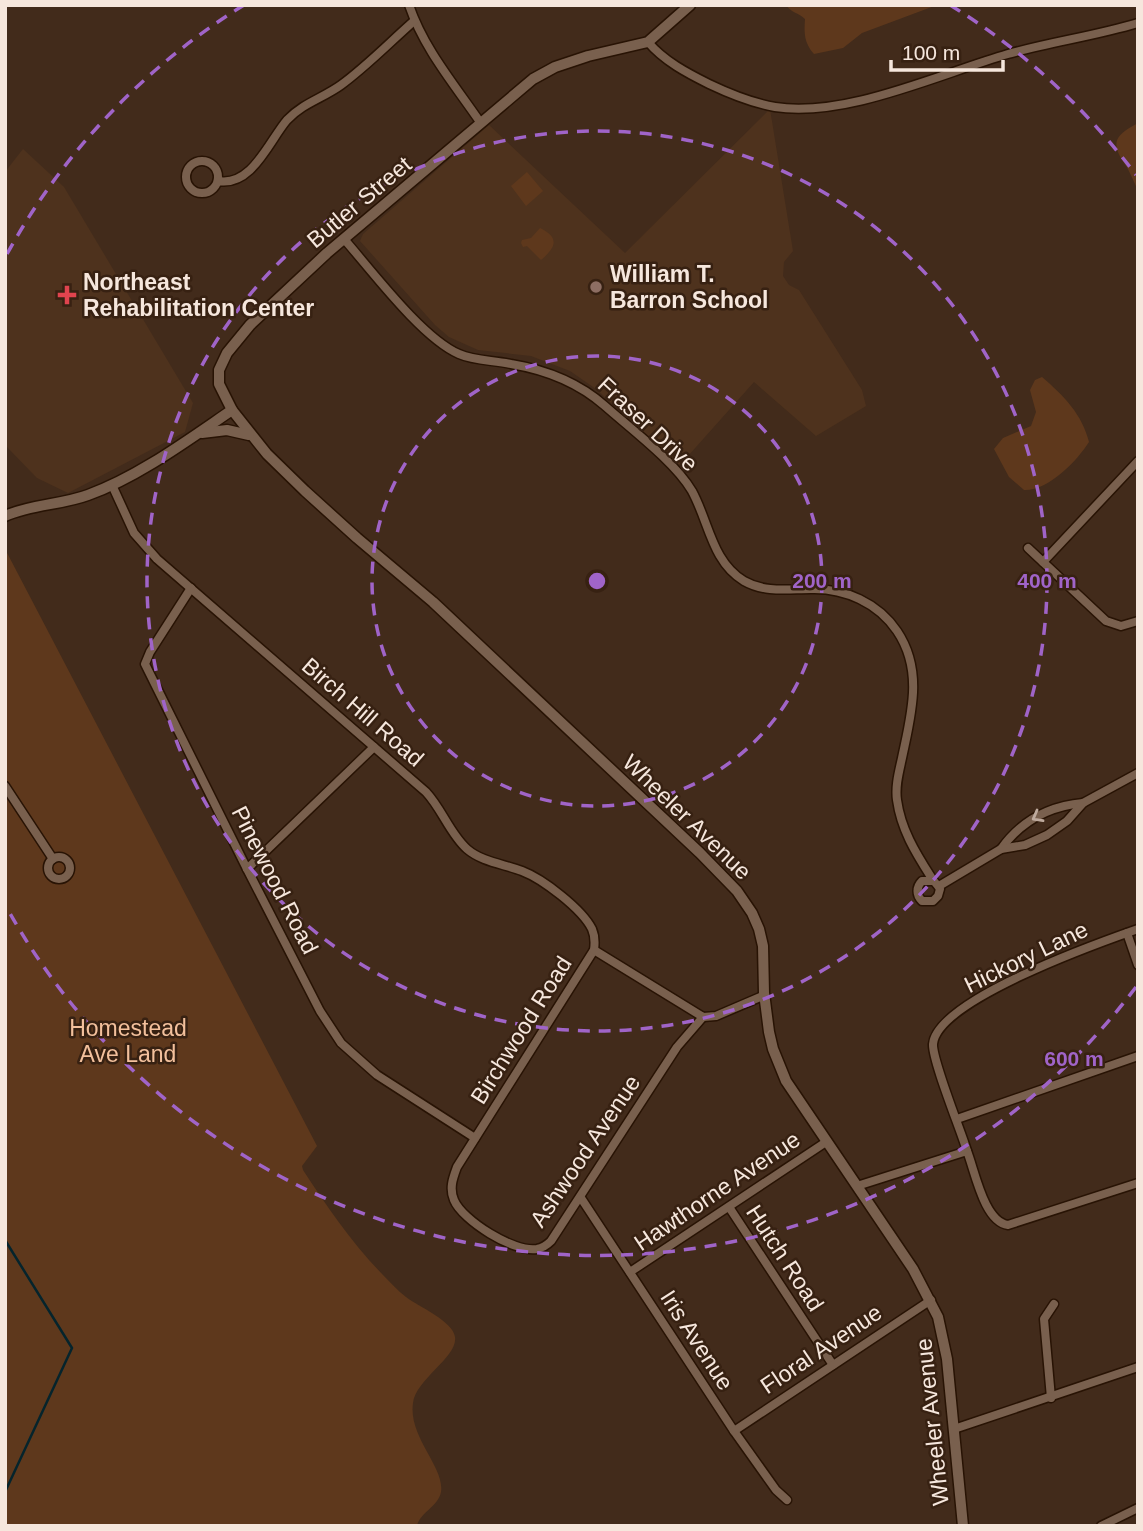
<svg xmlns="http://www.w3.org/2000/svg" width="1143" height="1531" font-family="Arial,sans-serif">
  <rect width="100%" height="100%" fill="#422b1b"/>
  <g fill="#4e321d">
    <polygon points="770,109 793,251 784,262 783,276 789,285 799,290 862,390 866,406 816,436 754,382 680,465 596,389 570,371 531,356 478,350 449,337 435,325 360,241 363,234 489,125 625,253"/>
    <polygon points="23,149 64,187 193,403 185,432 68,493 37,478 5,445 5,172"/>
  </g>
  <g fill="#5e381c">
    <path d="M786 5H937L862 33 843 48 814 54C804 43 804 33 805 19 799 13 790 12 786 5Z"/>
    <path d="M1138 123V190C1133 181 1130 171 1124 163 1110 141 1116 135 1138 123Z"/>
    <polygon points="527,172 543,191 526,206 511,186"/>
    <path d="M540 228C560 238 556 247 541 260L527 246 523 247 521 243 522 240 531 238Z"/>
    <path d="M1042 377C1064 396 1082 414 1089 442 1077 461 1048 491 1024 490L1009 477 994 449 1003 438 1031 426 1036 412 1030 390 1035 380Z"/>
    <path d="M5 549 317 1146 302 1166 303 1170C328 1208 351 1242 383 1275 391 1283 398 1291 406 1297 419 1307 453 1321 455 1337 458 1357 416 1379 413 1403 408 1437 445 1467 441 1492 438 1507 420 1512 417 1526H5Z"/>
  </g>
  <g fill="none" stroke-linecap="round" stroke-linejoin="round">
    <polyline stroke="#05242c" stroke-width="2.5" points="5,1240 72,1348 5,1492"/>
    <g stroke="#281304" stroke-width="11">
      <g id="minor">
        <path d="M409 5C424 49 454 84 480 122"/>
        <path d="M648 42C664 61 687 73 709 84 730 94 752 103 775 107 846 118 939 74 1008 54 1050 42 1095 36 1138 23"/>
        <circle cx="202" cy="177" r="16"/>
        <path d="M218 181C252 187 269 141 287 120 303 103 323 98 341 85 367 66 390 42 414 21"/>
        <path d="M344 239C372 271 422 338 459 354 475 361 493 360 511 364 547 370 578 382 605 406 631 429 675 462 692 491 709 522 712 562 744 581 765 593 788 589 811 589 845 588 878 603 897 631 924 671 911 715 902 758 899 772 895 786 897 800 901 829 915 852 931 877 934 882 937 884 940 889L938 896 933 901H922C916 895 916 887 922 881H933"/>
        <path d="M112 485 134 533 157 559 426 792C442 809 450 834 467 849 482 862 504 864 522 871 543 879 582 909 592 929 595 936 595 943 594 950L457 1167C453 1178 449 1188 454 1200 462 1220 514 1253 537 1249 542 1248 547 1245 551 1241L677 1047 703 1017"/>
        <polyline points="1028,548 1106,621 1121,626 1138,621"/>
        <polyline points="1043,562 1138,461"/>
        <polyline points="191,588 150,652 145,664 247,869 320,1011 341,1043 377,1075 475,1138"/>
        <polyline points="5,786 53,859"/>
        <path d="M1001 849C1021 821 1050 806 1083 803"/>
        <circle cx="59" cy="868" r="11"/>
        <polyline points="247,869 374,747"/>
        <polyline points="939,886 1001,849 1025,845 1047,835 1067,821 1083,803 1138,773"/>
        <polyline points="1127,933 1138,965"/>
        <polyline points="594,950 703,1017 716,1016 765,995"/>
        <polyline points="957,1119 1138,1056"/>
        <path d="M967 1151C961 1131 932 1060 933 1044 937 1000 1098 943 1138 929"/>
        <path d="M857 1186 967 1151C975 1171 984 1222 1008 1225L1138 1183"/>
        <polyline points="581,1198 734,1431 776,1490 787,1500"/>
        <polyline points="729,1207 833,1365"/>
        <polyline points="630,1272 826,1142"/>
        <polyline points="1051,1398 1044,1319 1054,1304"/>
        <polyline points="954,1429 1138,1367"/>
        <polyline points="734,1431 931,1300"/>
        <polyline points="1101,1526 1138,1508"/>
      </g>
    </g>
    <g stroke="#281304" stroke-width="13">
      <g id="tertiary">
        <polyline points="232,410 267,454 305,491 357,538 433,602 700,853 737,891 752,913 759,929 763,946 764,993 769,1032 773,1049 786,1081 913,1269 938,1317 947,1359 963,1526"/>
        <polyline points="202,433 227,430 249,435"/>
        <path d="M5 516C32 504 61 505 88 495 138 477 188 440 232 410L219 384V370L227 353 250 325 327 253 533 79 555 67 588 56 648 42 690 5"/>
      </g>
    </g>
    <use href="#minor" stroke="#79604e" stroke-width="8"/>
    <use href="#tertiary" stroke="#79604e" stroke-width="10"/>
  </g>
  <defs><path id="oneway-chevron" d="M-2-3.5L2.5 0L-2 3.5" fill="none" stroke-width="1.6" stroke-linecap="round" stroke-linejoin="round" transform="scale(1.75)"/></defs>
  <use stroke="#beaa9d" href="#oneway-chevron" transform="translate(1037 817) rotate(151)"/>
  <g fill="none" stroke="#a064c8" stroke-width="3.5" stroke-dasharray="12 9">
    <circle cx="597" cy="581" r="225"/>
    <circle cx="597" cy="581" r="450"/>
    <path d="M1136 987A675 675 0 0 1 7 908M7 254A675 675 0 0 1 244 5M950 5A675 675 0 0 1 1136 175"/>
  </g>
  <circle fill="#8d6e63" stroke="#372112" stroke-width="2.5" cx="596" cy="287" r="7"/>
  <path fill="#e0444e" stroke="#372112" stroke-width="2.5" d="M63.5 284.5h7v7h7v7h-7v7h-7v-7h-7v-7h7z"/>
  <g text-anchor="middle" stroke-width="5" stroke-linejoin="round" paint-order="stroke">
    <g font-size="23" fill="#f6e7dd" stroke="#372112">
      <text transform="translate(359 202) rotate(-40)" y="8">Butler Street</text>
      <text transform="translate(648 424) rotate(43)" y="8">Fraser Drive</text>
      <text transform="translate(363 712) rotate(41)" y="8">Birch Hill Road</text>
      <text transform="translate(687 817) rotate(44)" y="8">Wheeler Avenue</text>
      <text transform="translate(275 880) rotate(63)" y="8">Pinewood Road</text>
      <text transform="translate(1026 957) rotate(-26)" y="8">Hickory Lane</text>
      <text transform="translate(521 1030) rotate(-58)" y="8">Birchwood Road</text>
      <text transform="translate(585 1151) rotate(-56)" y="8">Ashwood Avenue</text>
      <text transform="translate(717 1191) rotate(-34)" y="8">Hawthorne Avenue</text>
      <text transform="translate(785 1258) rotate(57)" y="8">Hutch Road</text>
      <text transform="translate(697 1340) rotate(57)" y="8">Iris Avenue</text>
      <text transform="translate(821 1349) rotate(-34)" y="8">Floral Avenue</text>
      <text transform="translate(932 1422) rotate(-96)" y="8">Wheeler Avenue</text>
    </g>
    <g font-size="23" font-weight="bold" fill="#f6e7dd" stroke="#372112" text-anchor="start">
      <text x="610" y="282">William T.<tspan x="610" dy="26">Barron School</tspan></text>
      <text x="83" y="290">Northeast<tspan x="83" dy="26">Rehabilitation Center</tspan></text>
    </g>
    <g font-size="23" fill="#f3c09c" stroke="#372112">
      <text x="128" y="1036">Homestead<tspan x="128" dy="26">Ave Land</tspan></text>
    </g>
  </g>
  <circle cx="597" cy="581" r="10" fill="#a064c8" stroke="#372112" stroke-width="3.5"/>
  <g font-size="21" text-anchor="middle" font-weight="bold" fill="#a064c8" stroke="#372112" stroke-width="5" stroke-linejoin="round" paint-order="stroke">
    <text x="822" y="588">200 m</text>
    <text x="1047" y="588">400 m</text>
    <text x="1074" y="1066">600 m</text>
  </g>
  <rect width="1143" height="1531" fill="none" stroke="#f6e7dd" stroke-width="14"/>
  <path d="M891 60v10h112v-10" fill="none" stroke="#f6e7dd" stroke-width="3.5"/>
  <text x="902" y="60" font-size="21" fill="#f6e7dd" stroke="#372112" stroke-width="5" paint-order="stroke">100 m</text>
</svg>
